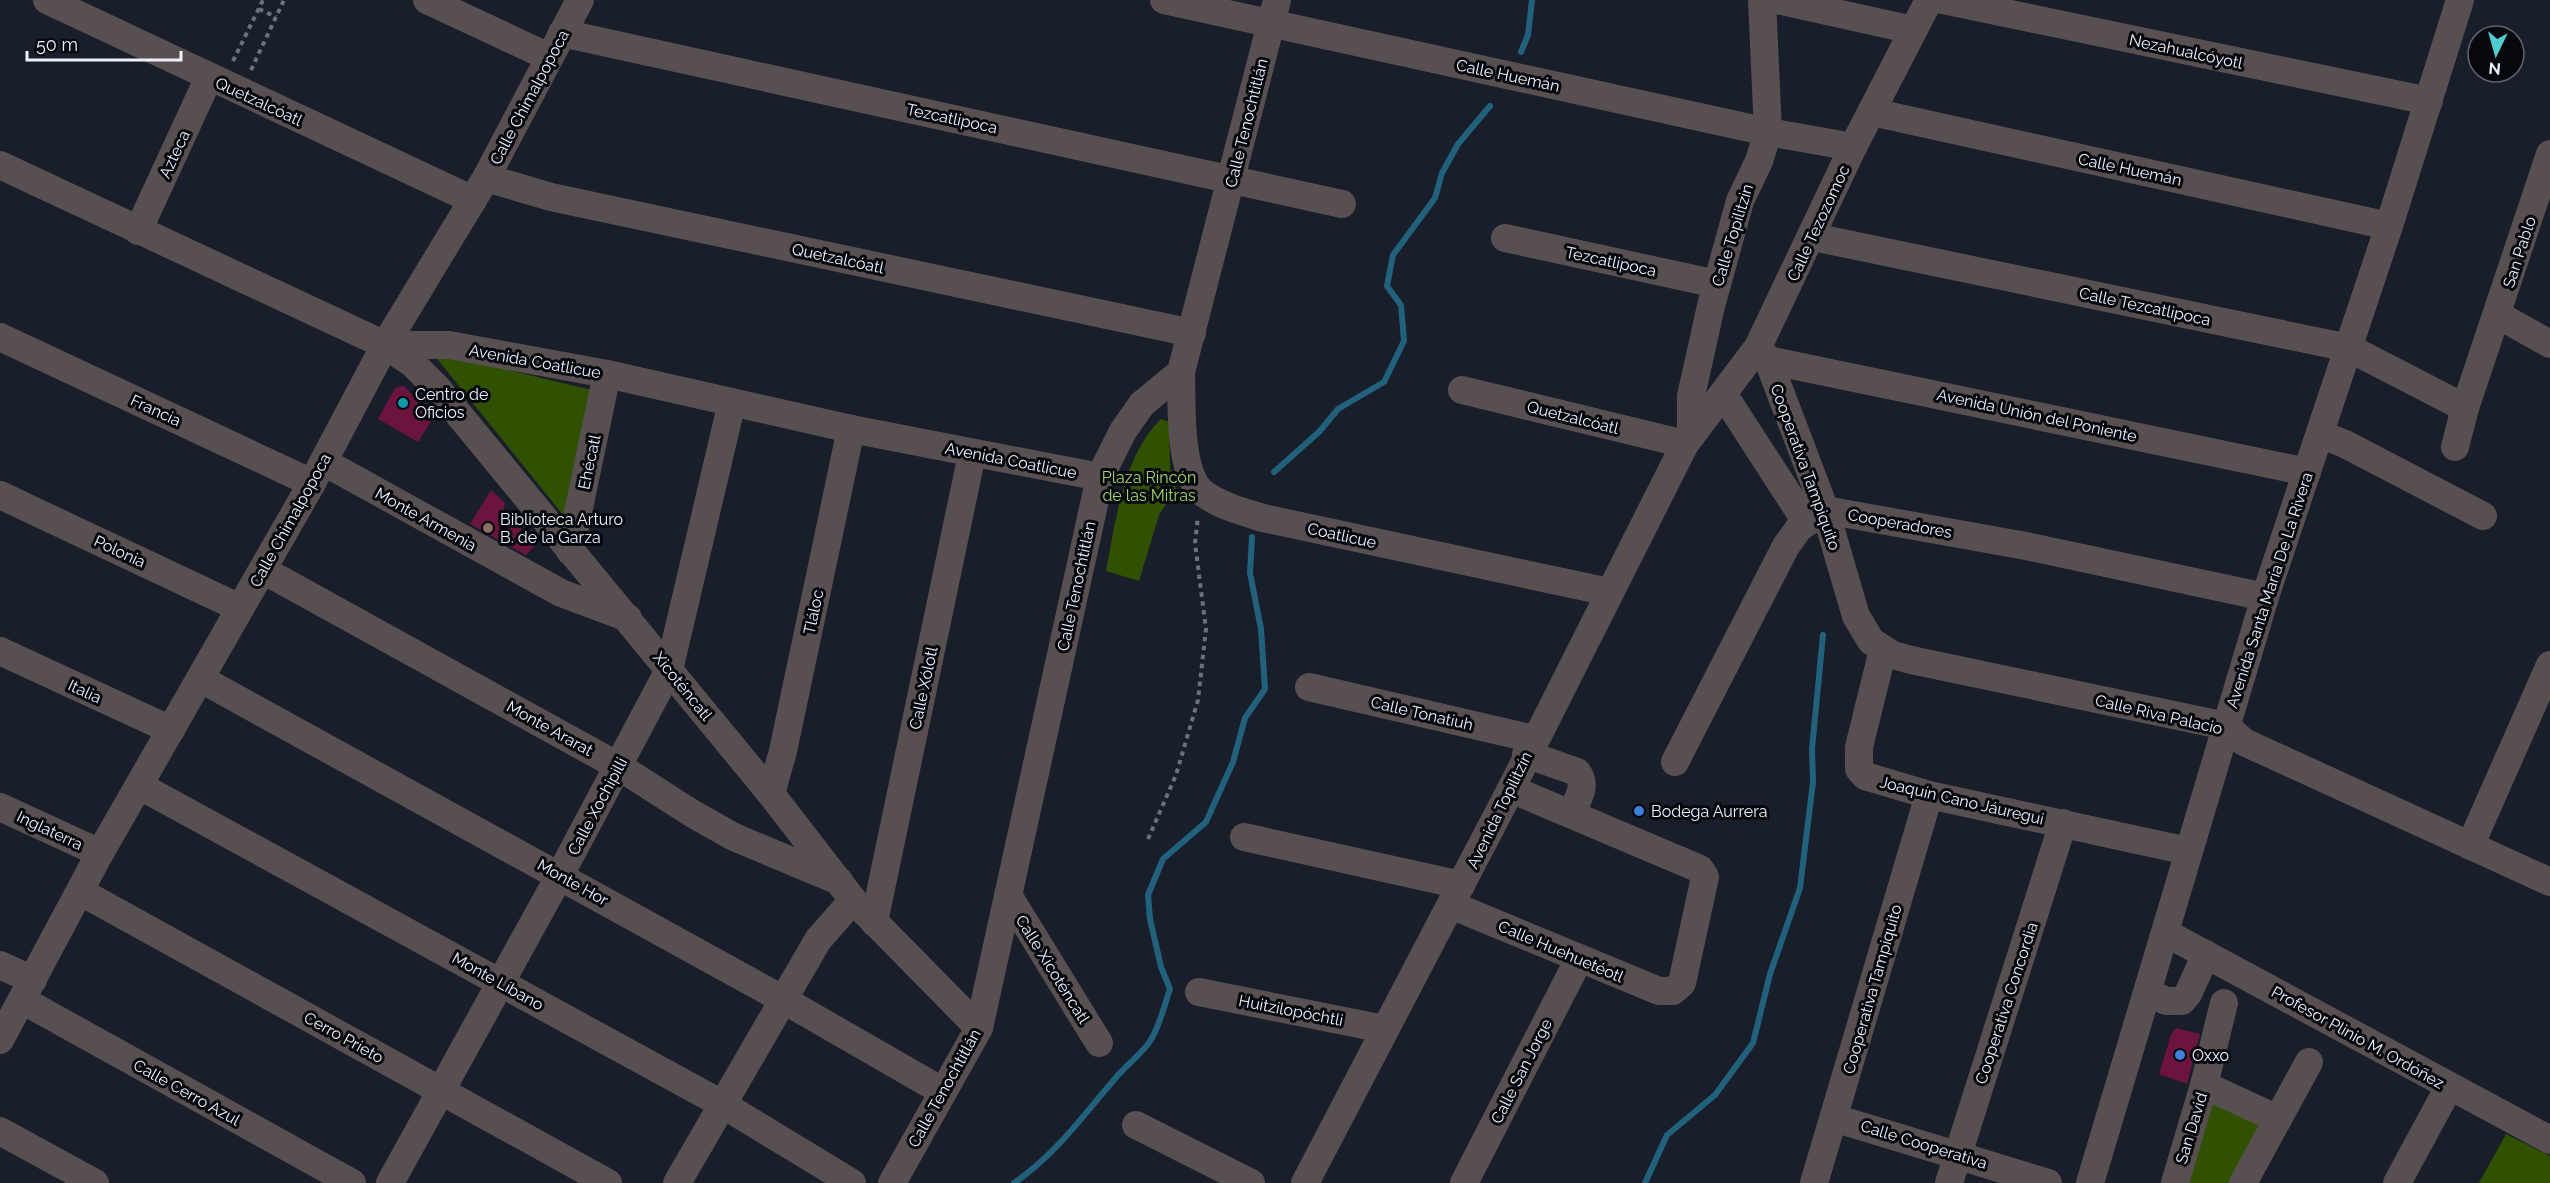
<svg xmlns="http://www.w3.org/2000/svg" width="2550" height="1183" font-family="Raleway,sans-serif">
  <rect width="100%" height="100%" fill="#191e2b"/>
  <g fill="#305100">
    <polygon points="436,353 596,391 564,516 438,360"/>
    <path d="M1161 419 1169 422 1170 468 1176 489 1159 515 1139 581 1106 571C1115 523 1124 454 1161 419Z"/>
    <polygon points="2213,1103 2266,1128 2236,1183 2189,1183"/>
    <polygon points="2506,1134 2550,1156 2550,1183 2479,1183"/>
  </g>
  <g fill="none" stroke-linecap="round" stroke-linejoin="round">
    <g stroke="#22617b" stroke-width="6">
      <polyline points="1521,52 1528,35 1532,0"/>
      <polyline points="1274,472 1319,432 1338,409 1384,382 1404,341 1401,305 1387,286 1393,255 1435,198 1442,173 1458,144 1490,106"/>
      <path d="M1014 1183C1055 1155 1081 1118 1113 1081 1123 1068 1138 1057 1148 1044 1159 1029 1164 1006 1170 989L1161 967 1150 919 1148 895 1163 859 1206 822 1233 762 1245 718 1265 689 1261 629 1250 573 1252 537"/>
      <polyline points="1645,1183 1667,1135 1715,1095 1753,1043 1770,974 1800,888 1813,782 1812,749 1823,635"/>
    </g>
  </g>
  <g fill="#6b143e">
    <polygon points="404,386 433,418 418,442 378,419 395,388"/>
    <polygon points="491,490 505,503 503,513 521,521 521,533 540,540 526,555 470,524"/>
    <polygon points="2176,1028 2200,1034 2187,1084 2159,1074 2171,1035"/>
  </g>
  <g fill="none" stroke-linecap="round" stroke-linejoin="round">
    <g stroke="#6c717d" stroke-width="4" stroke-dasharray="4.5 4.5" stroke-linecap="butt">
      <polyline points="259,9 276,17"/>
      <polyline points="233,61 263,0"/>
      <polyline points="251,70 284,0"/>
      <polyline points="1148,839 1176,775 1198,700 1206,629 1195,543 1198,517"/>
    </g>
    <g stroke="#584f50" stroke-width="28">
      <polyline points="47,0 473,200"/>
      <polyline points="427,0 549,57"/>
      <polyline points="1164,0 1768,132 1853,147"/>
      <polyline points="1777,0 1913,30"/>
      <polyline points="1943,0 2429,101"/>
      <polyline points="562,33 1342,204"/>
      <polyline points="1872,112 2389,226"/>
      <polyline points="0,165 385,345 449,345 607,374 851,429 1100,477"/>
      <polyline points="486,178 551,197 1192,333"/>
      <polyline points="138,231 209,77"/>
      <polyline points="1813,237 2349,348 2465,408"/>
      <polyline points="1505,238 1717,284"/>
      <polyline points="2498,315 2550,344"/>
      <polyline points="0,337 312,483"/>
      <polyline points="385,345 413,364 437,388 771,794 853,900 979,1028"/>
      <polyline points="1758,347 1768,360 1825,510 1856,616 1871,641 1893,655 1911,660 2226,726 2244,742 2550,882"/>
      <polyline points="1768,360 2307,472"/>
      <path d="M1181 372C1182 401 1178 474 1203 493 1221 506 1243 512 1263 518L1609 592"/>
      <polyline points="1462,390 1685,444"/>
      <polyline points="1724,395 1806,522"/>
      <polyline points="2320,434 2345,444 2483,516"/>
      <polyline points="1691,436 1691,396 1711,306 1740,201 1759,161 1768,132 1762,0"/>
      <polyline points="2455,447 2465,408 2550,154"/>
      <polyline points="324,462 561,593 628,618"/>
      <polyline points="0,495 240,608"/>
      <polyline points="570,551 607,374"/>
      <polyline points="263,570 618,766 693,814 734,837 839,881"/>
      <polyline points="1883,650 1859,747 1859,769 1865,776 1929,795 2188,851"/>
      <polyline points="0,651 171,730"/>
      <polyline points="201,679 782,999 942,1091"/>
      <polyline points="1309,687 1534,739"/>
      <path d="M1526 754 1577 772C1588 786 1577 800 1571 814"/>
      <polyline points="1675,762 1786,546 1799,528 1825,510 2026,546 2265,597"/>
      <polyline points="140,786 722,1104 852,1183"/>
      <polyline points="771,794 783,751 851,429"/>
      <polyline points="0,807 100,853"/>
      <polyline points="1244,837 1461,885"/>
      <polyline points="2470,846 2550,665"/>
      <polyline points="81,892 608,1183"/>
      <polyline points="1008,895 1099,1043"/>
      <polyline points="1451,905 1659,991 1673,991 1682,983 1705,877 1700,869 1511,789"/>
      <polyline points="874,922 972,454"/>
      <polyline points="2166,933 2550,1140"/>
      <polyline points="0,965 33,980"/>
      <polyline points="1199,992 1384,1029"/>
      <polyline points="2148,992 2166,1001 2182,1001 2188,994 2206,954"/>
      <polyline points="22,1000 352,1183"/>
      <polyline points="0,1040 100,853 312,483 385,345 486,178 580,0"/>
      <polyline points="2204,1085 2278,1119"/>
      <polyline points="1834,1118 2048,1183"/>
      <polyline points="1136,1125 1251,1183"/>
      <polyline points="0,1131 95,1183"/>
      <polyline points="390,1183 560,875 669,670 732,402"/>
      <polyline points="677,1183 818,940 853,900"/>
      <polyline points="892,1183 979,1028 1100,477 1123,431 1142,404 1181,372 1277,0"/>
      <polyline points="1305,1183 1511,789 1685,444 1758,347 1853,147 1929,0"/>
      <polyline points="1464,1183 1579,959"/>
      <polyline points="1814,1183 1929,795"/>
      <polyline points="1949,1183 2063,823"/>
      <polyline points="2090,1183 2265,597 2389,226 2460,0"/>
      <polyline points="2175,1183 2204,1085 2224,1003"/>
      <polyline points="2243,1183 2309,1062"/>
      <polyline points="2397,1183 2449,1087"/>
    </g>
  </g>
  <circle fill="#0f9aa8" stroke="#06080e" stroke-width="2" cx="403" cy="403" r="6"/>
  <circle fill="#8d6e63" stroke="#06080e" stroke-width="2" cx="488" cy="528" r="6"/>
  <g fill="#3f7fe0" stroke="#06080e" stroke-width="2">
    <circle cx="1639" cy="811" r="6"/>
    <circle cx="2180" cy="1055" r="6"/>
  </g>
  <g text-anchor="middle" stroke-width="6" stroke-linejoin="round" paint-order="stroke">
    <g font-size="16" fill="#edf1fa" stroke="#06080e">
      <text transform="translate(2186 51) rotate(12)" y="6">Nezahualcóyotl</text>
      <text transform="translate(1508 75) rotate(12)" y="6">Calle Huemán</text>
      <text transform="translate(529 97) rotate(-62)" y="6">Calle Chimalpopoca</text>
      <text transform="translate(259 101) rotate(25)" y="6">Quetzalcóatl</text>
      <text transform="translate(952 118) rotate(12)" y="6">Tezcatlipoca</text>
      <text transform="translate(1246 123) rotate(-76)" y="6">Calle Tenochtitlán</text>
      <text transform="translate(174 154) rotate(-65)" y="6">Azteca</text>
      <text transform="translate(2130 169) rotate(12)" y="6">Calle Huemán</text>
      <text transform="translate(1818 223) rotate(-65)" y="6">Calle Tezozomoc</text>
      <text transform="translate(1732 235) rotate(-73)" y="6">Calle Topilitzin</text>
      <text transform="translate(2519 252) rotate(-72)" y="6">San Pablo</text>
      <text transform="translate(838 258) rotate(12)" y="6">Quetzalcóatl</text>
      <text transform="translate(1611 261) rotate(12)" y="6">Tezcatlipoca</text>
      <text transform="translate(2145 306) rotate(12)" y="6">Calle Tezcatlipoca</text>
      <text transform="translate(535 361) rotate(10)" y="6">Avenida Coatlicue</text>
      <text transform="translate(156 410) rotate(25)" y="6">Francia</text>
      <text transform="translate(2037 415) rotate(12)" y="6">Avenida Unión del Poniente</text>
      <text transform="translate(1573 417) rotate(14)" y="6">Quetzalcóatl</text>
      <text transform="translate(1011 460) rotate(11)" y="6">Avenida Coatlicue</text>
      <text transform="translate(589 462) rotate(-78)" y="6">Ehécatl</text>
      <text transform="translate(1806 467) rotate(70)" y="6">Cooperativa Tampiquito</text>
      <text transform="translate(426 519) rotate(29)" y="6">Monte Armenia</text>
      <text transform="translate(290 520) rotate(-61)" y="6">Calle Chimalpopoca</text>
      <text transform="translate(1900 523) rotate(10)" y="6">Cooperadores</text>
      <text transform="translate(1342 535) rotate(12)" y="6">Coatlicue</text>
      <text transform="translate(120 551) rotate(25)" y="6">Polonia</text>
      <text transform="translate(1076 586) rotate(-78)" y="6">Calle Tenochtitlán</text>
      <text transform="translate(2269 590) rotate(-72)" y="6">Avenida Santa María De La Rivera</text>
      <text transform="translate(813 612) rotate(-78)" y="6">Tláloc</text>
      <text transform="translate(683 686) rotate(51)" y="6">Xicoténcatl</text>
      <text transform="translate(923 688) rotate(-78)" y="6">Calle Xólotl</text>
      <text transform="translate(85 691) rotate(25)" y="6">Italia</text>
      <text transform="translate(1422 713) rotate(13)" y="6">Calle Tonatiuh</text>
      <text transform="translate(2159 714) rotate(13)" y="6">Calle Riva Palacio</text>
      <text transform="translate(550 728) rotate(29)" y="6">Monte Ararat</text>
      <text transform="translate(1962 800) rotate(13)" y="6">Joaquín Cano Jáuregui</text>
      <text transform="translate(597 806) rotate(-62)" y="6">Calle Xochipilli</text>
      <text transform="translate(1499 810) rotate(-64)" y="6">Avenida Topilitzín</text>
      <text transform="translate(50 830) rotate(25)" y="6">Inglaterra</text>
      <text transform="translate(573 882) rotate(29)" y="6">Monte Hor</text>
      <text transform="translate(1561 951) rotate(23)" y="6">Calle Huehuetéotl</text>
      <text transform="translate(1053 969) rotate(58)" y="6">Calle Xicoténcatl</text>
      <text transform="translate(498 981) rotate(29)" y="6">Monte Líbano</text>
      <text transform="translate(1872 989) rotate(-74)" y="6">Cooperativa Tampiquito</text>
      <text transform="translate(2006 1003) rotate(-72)" y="6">Cooperativa Concordia</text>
      <text transform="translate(1291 1010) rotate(11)" y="6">Huitzilopóchtli</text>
      <text transform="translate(344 1037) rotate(29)" y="6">Cerro Prieto</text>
      <text transform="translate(2358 1037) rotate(29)" y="6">Profesor Plinio M. Ordóñez</text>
      <text transform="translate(1521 1071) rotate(-63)" y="6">Calle San Jorge</text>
      <text transform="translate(944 1088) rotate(-61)" y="6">Calle Tenochtitlán</text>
      <text transform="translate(187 1092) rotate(29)" y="6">Calle Cerro Azul</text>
      <text transform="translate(2191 1128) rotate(-73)" y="6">San David</text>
      <text transform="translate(1924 1144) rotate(17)" y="6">Calle Cooperativa</text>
    </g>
    <g font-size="16" fill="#edf1fa" stroke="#06080e" text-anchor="start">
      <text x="415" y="400">Centro de<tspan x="415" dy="18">Oficios</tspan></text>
      <text x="500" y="525">Biblioteca Arturo<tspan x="500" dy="18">B. de la Garza</tspan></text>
      <text x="1651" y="817">Bodega Aurrera</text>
      <text x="2192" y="1061">Oxxo</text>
    </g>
    <g font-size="16" fill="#9ed666" stroke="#06080e">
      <text x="1149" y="483">Plaza Rincón<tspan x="1149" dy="18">de las Mitras</tspan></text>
    </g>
  </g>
  <g transform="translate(2496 54) rotate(185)"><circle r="28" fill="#06080e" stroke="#62656c" stroke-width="1.5"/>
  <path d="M0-4.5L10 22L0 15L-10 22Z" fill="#52cdcf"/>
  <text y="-9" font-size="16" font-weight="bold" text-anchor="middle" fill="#edf1fa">N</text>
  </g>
  <path d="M27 51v9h154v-9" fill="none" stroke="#edf1fa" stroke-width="3"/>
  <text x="36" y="51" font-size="18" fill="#edf1fa" stroke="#06080e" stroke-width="4.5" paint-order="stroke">50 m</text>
</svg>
